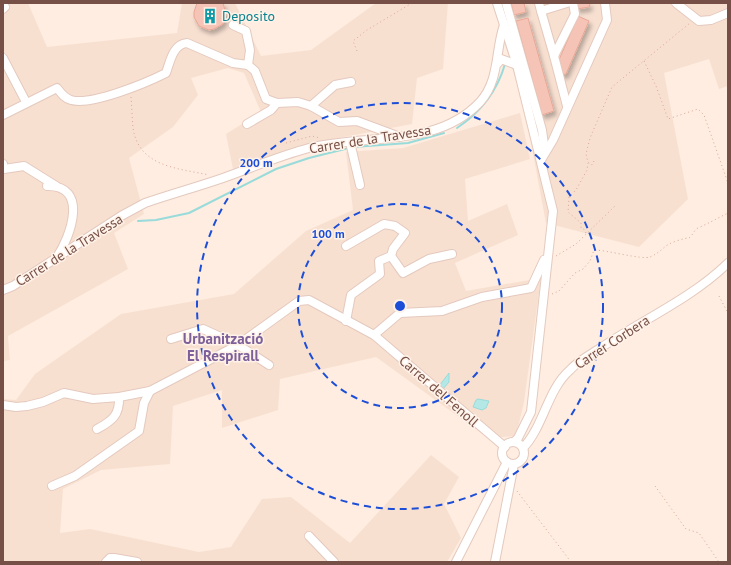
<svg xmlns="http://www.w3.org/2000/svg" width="731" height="565" font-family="'PT Sans',sans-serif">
  <defs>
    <filter id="shadow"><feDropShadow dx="2.5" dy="4" stdDeviation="2" flood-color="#0004"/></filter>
  </defs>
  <rect width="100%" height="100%" fill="#feede0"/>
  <g fill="#f8e0d1">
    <polygon points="3,3 28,3 47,47 177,33 182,3 235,3 261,56 311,50 376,3 448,3 443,69 417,78 412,124 313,143 233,169 226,134 261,112 244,73 228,68 191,78 198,95 173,127 129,158 144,214 114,233 128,269 8,336 10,360 3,361"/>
    <polygon points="492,3 728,3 728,86 719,89 709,59 664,73 688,199 639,247 546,223 524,106"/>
    <polygon points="520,113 530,159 465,179 468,221 507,204 518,235 455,263 466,291 541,278 524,402 516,436 488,438 376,357 280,379 278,410 222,428 222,390 173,406 170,464 101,470 63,489 60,533 90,529 199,552 231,547 262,499 291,497 350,543 431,455 459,477 444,504 461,538 447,562 3,562 3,399 16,400 35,374 121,314 234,294 306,231 353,210 346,152 403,148"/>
  </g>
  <g fill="#b3e8e7" stroke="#99dbda">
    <polygon points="449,373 449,382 443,389 439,386"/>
    <polygon points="478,399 489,401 486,408 482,410 473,407 476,400"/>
  </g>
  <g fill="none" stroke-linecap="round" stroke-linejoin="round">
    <g stroke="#99dbda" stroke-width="2">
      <path d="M457 128C481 112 497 92 505 64"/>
      <polyline points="354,147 408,143 444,133"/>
      <polyline points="138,221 156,220 189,213 276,169 309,158 349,148"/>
    </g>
  </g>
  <g fill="#f5c4b6" stroke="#e9a795" filter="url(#shadow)">
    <polygon points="197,3 223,3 226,14 223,24 214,29 209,30 199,26 194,17 194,12"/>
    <polygon points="511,3 524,3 526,12 514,15"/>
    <polygon points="576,3 590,3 590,4 589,7 577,9"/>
    <polygon points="578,16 589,21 566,74 561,75 558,62"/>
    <polygon points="528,18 554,111 542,115 516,21"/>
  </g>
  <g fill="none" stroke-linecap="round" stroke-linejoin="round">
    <g stroke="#e4c9be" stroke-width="10">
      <g id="minor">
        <polyline points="497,3 517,65 553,211 531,412 518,438 514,442"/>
        <polyline points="506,3 542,130 545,152"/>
        <polyline points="539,3 541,11 567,3"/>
        <polyline points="676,3 699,21 711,20 728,13"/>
        <polyline points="3,9 5,7"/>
        <polyline points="541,11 554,56 575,14 573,3"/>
        <polyline points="233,25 246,31 250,50 248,65"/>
        <polyline points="554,56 567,106"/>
        <polyline points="3,58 26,102"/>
        <polyline points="498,63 501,59 517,65"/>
        <polyline points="311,106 335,85 351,82"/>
        <path d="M3 115 57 88C61 93 64 98 71 100 91 106 146 83 166 73 170 62 173 44 187 43L233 63 248 65 255 71 266 99 277 103 298 102 311 106 339 122 357 121 400 137"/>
        <polyline points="247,124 271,110 277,103"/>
        <polyline points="350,142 360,185"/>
        <polyline points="541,160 553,140 607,20 605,3"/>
        <polyline points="3,164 4,169 24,166 56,186"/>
        <path d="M47 186C89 185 71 236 57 257"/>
        <polyline points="346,246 384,224 395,226 405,233 393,249 391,256 379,261 380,274 351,295 346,321"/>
        <polyline points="391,256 403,273 429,259 452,254"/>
        <path d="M3 290 13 286 121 216 145 203C171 194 197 187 223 178 251 168 279 156 309 148 365 133 436 149 480 102 500 80 495 50 504 25"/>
        <polyline points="374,335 400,313 442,311 482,297 531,288 544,260"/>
        <polyline points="171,339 203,329 238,345 269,365"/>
        <polyline points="3,405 16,407 27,406 43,402 64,393 93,399 119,397 150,391 238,345 299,301 309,300 374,335 505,447"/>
        <path d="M97 429C112 421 120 415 119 397"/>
        <circle cx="513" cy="453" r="11"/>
        <path d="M523 448C544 426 547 390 570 370 578 361 590 355 599 349 642 320 691 299 728 263"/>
        <polyline points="52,486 75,476 139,431 144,403 150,391"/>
        <polyline points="309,536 334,562"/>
        <polyline points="106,562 110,558 114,558 137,562"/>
        <polyline points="456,562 507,462"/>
        <polyline points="495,562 514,464"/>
      </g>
    </g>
    <g stroke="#daa799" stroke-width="1" stroke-dasharray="1 3" stroke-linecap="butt">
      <polyline points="357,51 353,41 367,30 412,3"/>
      <polyline points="644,61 656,86 668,119 698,109 704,115 728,183"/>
      <path d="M131 97C132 107 132 118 133 128 139 167 177 168 209 175"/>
      <polyline points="286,143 312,136 320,138"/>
      <polyline points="594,161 592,165 588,162 586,154 590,138 612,87 690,23"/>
      <polyline points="586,233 583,228 581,228 581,223 568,212 569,197 576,190 587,170 588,163"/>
      <polyline points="556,256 576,244 615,206"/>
      <path d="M552 294 559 291 575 273 583 269 590 261 594 250C607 250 642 260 650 257 657 254 661 250 666 246 669 243 684 238 689 238 693 235 694 230 698 228 709 223 718 218 728 213"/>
      <polyline points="719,296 728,313"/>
      <polyline points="655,486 686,529 699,533 719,562"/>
      <polyline points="517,491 571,562"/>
    </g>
    <use href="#minor" stroke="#fff" stroke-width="8"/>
  </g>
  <g fill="none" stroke="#1d4ed8" stroke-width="2" stroke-dasharray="7 5">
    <circle cx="400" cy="306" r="102"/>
    <circle cx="400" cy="306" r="203"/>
  </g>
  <defs>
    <g id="building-bare" transform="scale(1.2)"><path d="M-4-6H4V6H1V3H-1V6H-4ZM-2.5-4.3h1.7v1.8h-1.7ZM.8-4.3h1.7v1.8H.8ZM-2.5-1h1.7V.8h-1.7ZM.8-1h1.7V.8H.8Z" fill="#0f9aa8" stroke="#fff2e8" stroke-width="2.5" paint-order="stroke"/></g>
  </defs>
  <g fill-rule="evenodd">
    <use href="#building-bare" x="210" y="16"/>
  </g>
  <g text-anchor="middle" stroke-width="3" stroke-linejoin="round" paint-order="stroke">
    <g font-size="14" fill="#0d838f" stroke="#fff2e8" text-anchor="start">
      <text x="222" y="21">Deposito</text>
    </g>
    <g font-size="14" fill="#764f46" stroke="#fff2e8">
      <text transform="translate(370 139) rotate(-9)" y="5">Carrer de la Travessa</text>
      <text transform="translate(69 250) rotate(-32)" y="5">Carrer de la Travessa</text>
      <text transform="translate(612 342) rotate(-33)" y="5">Carrer Corbera</text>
      <text transform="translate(439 391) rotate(41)" y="5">Carrer del Fenoll</text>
    </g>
    <g font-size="15" font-weight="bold" fill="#7d609a" stroke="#fff2e8">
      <text x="223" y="344">Urbanització<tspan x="223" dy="17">El Respirall</tspan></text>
    </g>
  </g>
  <circle cx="400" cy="306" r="6" fill="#1d4ed8" stroke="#fff2e8" stroke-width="2"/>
  <g font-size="12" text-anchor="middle" font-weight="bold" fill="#1d4ed8" stroke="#fff2e8" stroke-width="3" stroke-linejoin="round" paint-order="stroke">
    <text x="256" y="167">200 m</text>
    <text x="328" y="238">100 m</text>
  </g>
  <rect width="731" height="565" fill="none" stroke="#764f46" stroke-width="8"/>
</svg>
